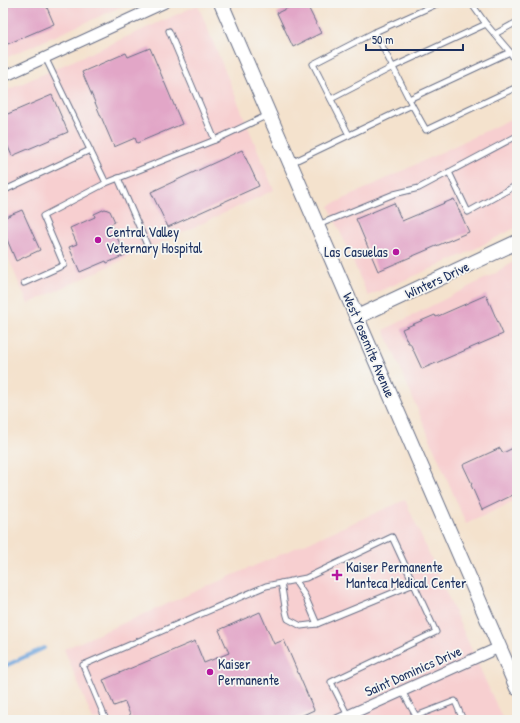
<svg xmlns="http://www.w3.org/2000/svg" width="520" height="723" font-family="'Patrick Hand',sans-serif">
  <rect width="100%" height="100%" fill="#f6f6f2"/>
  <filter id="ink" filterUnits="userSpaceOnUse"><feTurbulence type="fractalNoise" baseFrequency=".025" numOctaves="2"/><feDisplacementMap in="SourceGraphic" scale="8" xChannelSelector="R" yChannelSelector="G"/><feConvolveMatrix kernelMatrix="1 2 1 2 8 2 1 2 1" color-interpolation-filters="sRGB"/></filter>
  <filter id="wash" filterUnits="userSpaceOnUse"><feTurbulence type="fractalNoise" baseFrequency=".012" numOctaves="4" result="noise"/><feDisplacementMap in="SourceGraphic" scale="16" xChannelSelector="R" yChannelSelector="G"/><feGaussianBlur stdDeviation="0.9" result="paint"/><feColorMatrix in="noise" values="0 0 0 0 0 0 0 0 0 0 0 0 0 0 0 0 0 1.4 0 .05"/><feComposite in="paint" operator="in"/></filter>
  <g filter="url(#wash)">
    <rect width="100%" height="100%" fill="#f4e2cd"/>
    <g fill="#f7cfd0">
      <polygon points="3,3 130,3 3,59"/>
      <polygon points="198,5 274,190 28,304 3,246 3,92"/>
      <polygon points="517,116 517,227 465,254 368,296 329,206"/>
      <polygon points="517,260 517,500 466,524 384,330 498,272"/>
      <polygon points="405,500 503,720 93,720 64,649"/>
    </g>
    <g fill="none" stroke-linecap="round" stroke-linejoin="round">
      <polyline stroke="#6ea4dc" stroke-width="4" points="3,667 44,648"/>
    </g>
    <g id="blocks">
      <g fill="#e2a6c7">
        <polygon points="3,3 45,3 54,24 3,46"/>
        <polygon points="298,3 306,3 321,33 293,47 277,13"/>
        <polygon points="150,48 182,124 137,143 135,138 114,147 82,72 126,53 128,57"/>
        <polygon points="52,95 68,132 12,156 3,135 3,116"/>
        <polygon points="242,150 259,186 168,227 151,192"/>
        <polygon points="454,199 469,232 378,271 356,219 394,203 402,221"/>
        <polygon points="105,209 110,211 115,222 111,224 125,255 107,263 106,261 80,272 69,247 77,244 70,228 95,217 94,214"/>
        <polygon points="22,210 40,250 16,261 3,230 3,218"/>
        <polygon points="486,295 503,334 422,369 410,343 408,343 402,329 435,315 436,317"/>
        <polygon points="517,446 517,493 482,510 471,485 472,484 463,465 500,448 503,453"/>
        <polygon points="260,612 274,644 284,640 314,710 292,720 132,720 125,702 114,706 103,680 195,641 204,663 229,653 219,630"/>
      </g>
    </g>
  </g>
  <g filter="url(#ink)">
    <use href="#blocks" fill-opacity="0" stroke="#676e85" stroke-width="1"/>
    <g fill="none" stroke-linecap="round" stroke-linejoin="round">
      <g stroke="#676e85" stroke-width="7">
        <g id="lane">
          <polyline points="471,3 486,24"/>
          <polyline points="495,34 517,22"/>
          <polyline points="331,99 393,67 486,24 510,52"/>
          <polyline points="409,99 510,52 517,64"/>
          <polyline points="412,105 375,32 439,3"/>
          <polyline points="349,135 313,64 375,32"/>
          <polyline points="215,140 268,115"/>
          <polyline points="291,163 412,105 426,130 517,87"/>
          <polyline points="449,172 468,212 517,185"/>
          <polyline points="118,178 147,245"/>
          <polyline points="106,183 215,140 169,31"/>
          <polyline points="3,191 90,150"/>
          <polyline points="318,225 394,194 419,188 515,137 517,140"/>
          <polyline points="24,283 64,265 43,216 106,183 45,57"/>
          <polyline points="295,581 305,596 317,624 414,584"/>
          <path d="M281 583C284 596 284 607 288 619L301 626 317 624"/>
          <polyline points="402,691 416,716 455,701 463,720"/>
          <polyline points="106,720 83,665 266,586 306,578 392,537 436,632 331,682 348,716"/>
        </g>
      </g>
      <g stroke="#676e85" stroke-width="12">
        <g id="street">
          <polyline points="3,77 164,3"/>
          <polyline points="338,720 500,647"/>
        </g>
      </g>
      <g stroke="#676e85" stroke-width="16">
        <g id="secondary">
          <polyline points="221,3 517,688"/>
          <polyline points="357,317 517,242"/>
        </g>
      </g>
      <use href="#lane" stroke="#fff" stroke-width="5"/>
      <use href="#street" stroke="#fff" stroke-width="10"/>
      <use href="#secondary" stroke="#fff" stroke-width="14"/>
    </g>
  </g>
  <g fill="#b5179e" stroke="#f6f6f2" stroke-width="1.5">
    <circle cx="98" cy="240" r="4"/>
    <circle cx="396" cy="252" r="4"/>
    <path d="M335 569h4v4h4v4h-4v4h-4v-4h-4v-4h4z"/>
    <circle cx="210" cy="672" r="4"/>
  </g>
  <g text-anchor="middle" stroke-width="3.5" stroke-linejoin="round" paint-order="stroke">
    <g font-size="14" fill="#1b2f5e" stroke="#f6f6f2" text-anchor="start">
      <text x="106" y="237">Central Valley<tspan x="106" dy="16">Veternary Hospital</tspan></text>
      <text x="388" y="257" text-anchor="end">Las Casuelas</text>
      <text x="346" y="572">Kaiser Permanente<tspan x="346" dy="16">Manteca Medical Center</tspan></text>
      <text x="218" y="669">Kaiser<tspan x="218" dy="16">Permanente</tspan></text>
    </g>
    <g font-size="14" fill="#1b2f5e" stroke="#f6f6f2">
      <text transform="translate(437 280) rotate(-25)" y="5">Winters Drive</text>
      <text transform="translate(369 345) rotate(67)" y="5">West Yosemite Avenue</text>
      <text transform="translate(413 671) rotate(-24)" y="5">Saint Dominics Drive</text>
    </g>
  </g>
  <rect width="520" height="723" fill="none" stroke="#f6f6f2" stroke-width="16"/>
  <path d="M366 44v6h97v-6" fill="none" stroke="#1b2f5e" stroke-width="2"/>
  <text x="372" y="44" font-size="12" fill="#1b2f5e" stroke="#f6f6f2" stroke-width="3" paint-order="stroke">50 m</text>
</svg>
